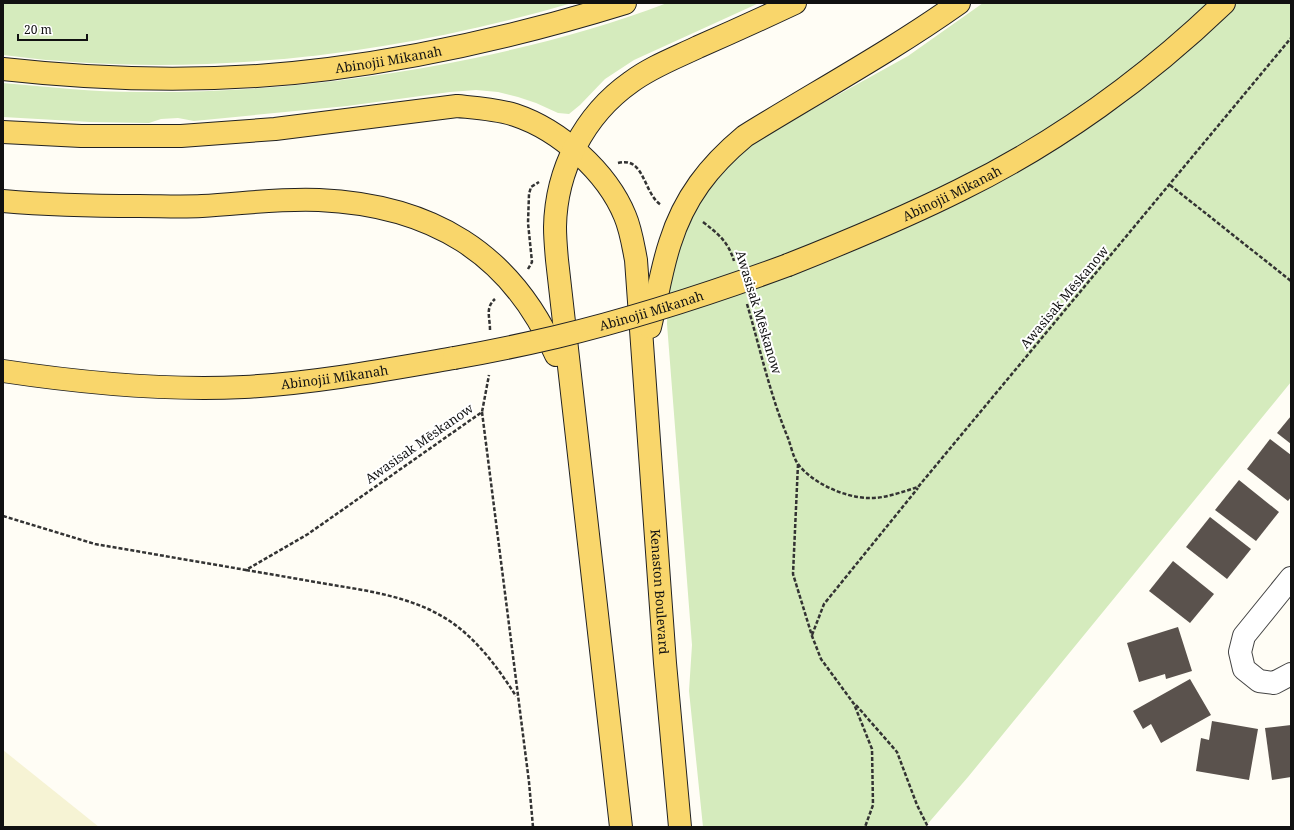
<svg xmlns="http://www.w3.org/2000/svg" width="1294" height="830" font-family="'Noto Serif',serif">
  <rect width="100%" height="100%" fill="#fffdf5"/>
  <polygon fill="#f6f3d4" points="3,750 99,827 3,827"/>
  <g fill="#d5ebbd">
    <path d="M3 3H572C389 56 193 80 3 55Z"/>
    <path d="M667 3H759L634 60 605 79 580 105 569 114 558 113 536 103 518 97 498 92 476 90 450 92 347 106 194 121 178 118 161 119 149 123 90 122 3 117V83C48 87 93 92 138 92 252 93 364 81 475 58 540 44 605 27 667 3Z"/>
    <polygon points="983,3 1291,3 1291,382 968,777 925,827 703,827 689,691 692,645 667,324 668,292 672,261 705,186 742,148 908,56"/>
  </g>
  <g fill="#5a524d">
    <polygon points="1291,416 1291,444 1277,433"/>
    <polygon points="1270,439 1291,455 1291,497 1288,501 1247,469"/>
    <polygon points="1239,480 1279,512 1256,541 1215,510"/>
    <polygon points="1210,517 1251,549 1227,579 1186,547"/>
    <polygon points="1173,561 1214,594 1190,623 1149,591"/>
    <polygon points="1178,627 1192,671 1166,679 1165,674 1139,682 1127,643"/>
    <polygon points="1190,679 1211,715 1161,743 1151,724 1143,729 1133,711"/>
    <polygon points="1212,721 1258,729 1249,780 1196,771 1201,738 1209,740"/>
    <polygon points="1291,725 1291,777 1272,780 1265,728"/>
  </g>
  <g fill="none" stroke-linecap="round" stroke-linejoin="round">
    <g stroke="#444" stroke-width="24">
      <polyline id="minor" points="1291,578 1244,636 1240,652 1244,669 1259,681 1274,683 1291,674"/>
    </g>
    <g stroke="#222" stroke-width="24">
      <g id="major">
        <path id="s1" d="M3 69C111 81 221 83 329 69 430 56 528 33 625 3"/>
        <path id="s2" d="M3 132 81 136H181L275 129 457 106C477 108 496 109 515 115 560 130 607 172 625 216 631 230 633 245 636 260L665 663 680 827"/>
        <path d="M3 201C49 205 94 206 139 206 160 206 181 207 202 206 241 204 280 198 319 200 431 205 511 252 556 355"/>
        <path id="s3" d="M788 265C846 242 904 218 960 190 1056 143 1147 77 1224 3"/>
        <path d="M650 327C657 299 661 270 670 243 684 198 709 166 745 136 816 92 890 52 959 3"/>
        <path id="s4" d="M3 371C83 383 164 391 244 387 315 383 385 370 454 358"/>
        <path d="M621 827 557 260C556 249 555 238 555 227 556 170 584 115 631 82 651 67 675 58 698 47 730 33 763 18 795 3"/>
      </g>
    </g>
    <g stroke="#333" stroke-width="2.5" stroke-dasharray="4 2" stroke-linecap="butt">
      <path d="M618 163C645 156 643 193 661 205"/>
      <polyline points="1170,185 1291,281"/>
      <path d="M703 222C718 234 728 241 734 261"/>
      <polyline points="528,269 532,262 528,223 529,194 531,187 539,182"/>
      <path d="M747 304C760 348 770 395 788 438 791 446 793 457 798 464 812 483 844 497 867 498 884 499 902 492 918 487L1291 38"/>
      <path d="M490 330C490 317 485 308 495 299"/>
      <polyline points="482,412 529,782 533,827"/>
      <polyline points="798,464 793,574 812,636 821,659 854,704 872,749 873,805 865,827"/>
      <polyline points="3,516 95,544 246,570 308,534 482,412 489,375"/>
      <path d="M246 570C275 575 304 580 333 585 376 592 422 599 458 627 482 646 500 671 516 696"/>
      <polyline points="812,635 824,604 918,488"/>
      <polyline points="856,705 897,752 917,805 928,827"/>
    </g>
    <use href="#minor" stroke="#fff" stroke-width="22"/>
    <use href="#major" stroke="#f9d66b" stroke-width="22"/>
    <g stroke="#222" stroke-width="24" stroke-linecap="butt">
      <g id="major-bridge">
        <path id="s5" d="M454 358C488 352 522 345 556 337 635 318 712 293 788 265"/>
      </g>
    </g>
    <use href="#major-bridge" stroke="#f9d66b" stroke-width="22"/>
  </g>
  <g text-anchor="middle" stroke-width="4" stroke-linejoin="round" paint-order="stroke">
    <g font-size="13" fill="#111" stroke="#fff">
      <text dy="5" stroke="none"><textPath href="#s1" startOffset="387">Abinojii Mikanah</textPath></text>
      <text dy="5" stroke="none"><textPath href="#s3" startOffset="179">Abinojii Mikanah</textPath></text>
      <text transform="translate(1064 297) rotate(-50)" y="5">Awasisak Mēskanow</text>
      <text dy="5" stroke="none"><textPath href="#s5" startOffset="203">Abinojii Mikanah</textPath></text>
      <text transform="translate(759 312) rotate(73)" y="5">Awasisak Mēskanow</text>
      <text dy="5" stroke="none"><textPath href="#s4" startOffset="333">Abinojii Mikanah</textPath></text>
      <text transform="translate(419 443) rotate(-35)" y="5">Awasisak Mēskanow</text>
      <text dy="5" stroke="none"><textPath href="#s2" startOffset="1046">Kenaston Boulevard</textPath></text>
    </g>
  </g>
  <rect width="1294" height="830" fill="none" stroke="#111111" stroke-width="8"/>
  <path d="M18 34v6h69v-6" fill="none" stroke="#111111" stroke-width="2"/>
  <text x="24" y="34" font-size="12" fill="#111111" stroke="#ffffff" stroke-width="3" paint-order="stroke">20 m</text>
</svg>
